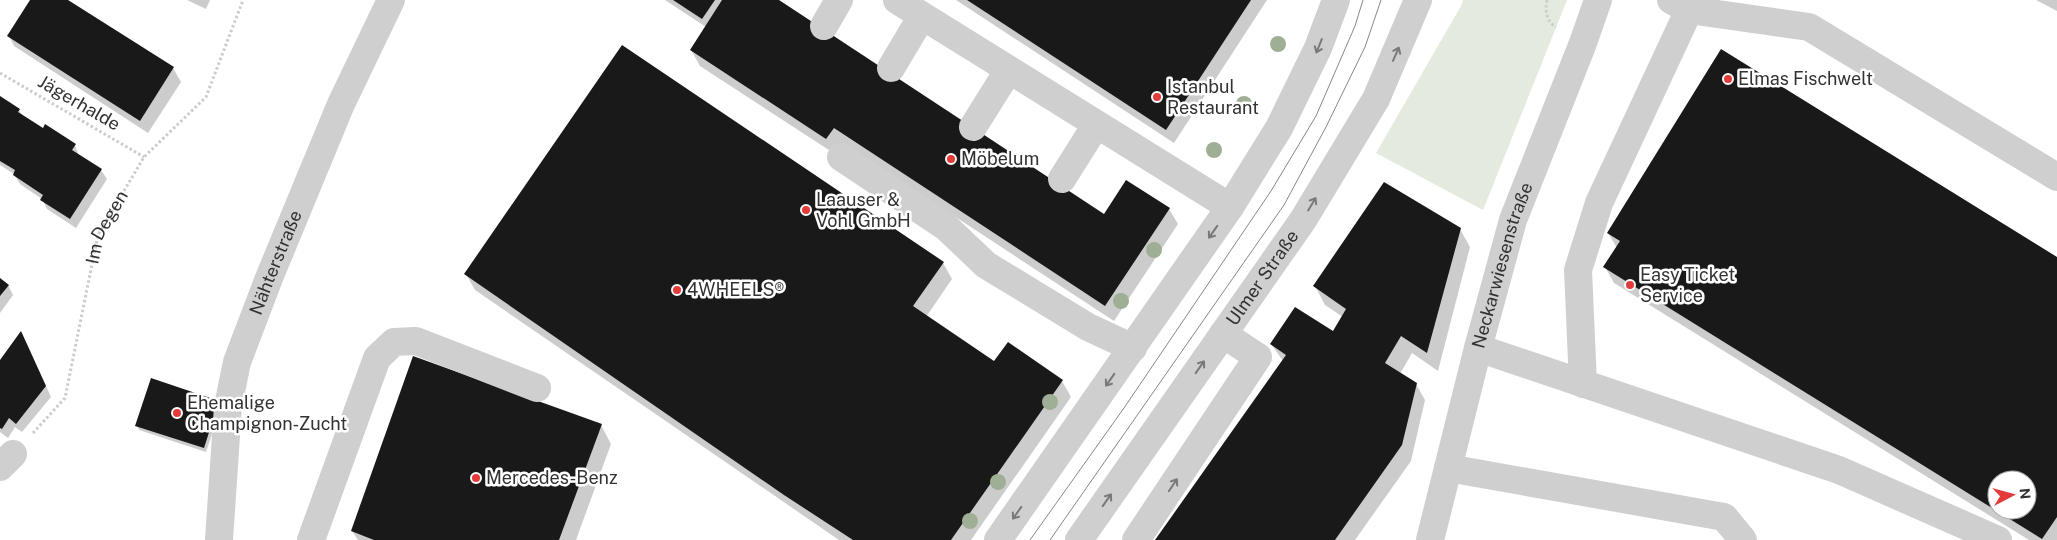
<svg xmlns="http://www.w3.org/2000/svg" width="2057" height="540" font-family="'Public Sans',sans-serif">
  <rect width="100%" height="100%" fill="#fff"/>
  <polygon fill="#e4ebde" points="1463,0 1567,0 1483,210 1376,153 1461,6"/>
  <g fill="#0003" fill-rule="evenodd">
    <polygon points="32,0 66,0 173,68 181,82 148,133 14,46 9,36"/>
    <polygon points="187,0 210,0 206,9"/>
    <polygon points="665,0 776,0 1104,215 1169,209 1178,224 1114,321 843,143 835,154 700,66 691,50 706,27"/>
    <polygon points="956,0 1267,0 1174,143"/>
    <polygon points="2036,0 2057,0 2057,11"/>
    <polygon points="0,98 19,110 23,117 43,130 75,145 79,156 101,170 107,179 76,228 47,209 42,199 20,184 14,174 0,165"/>
    <polygon points="1460,229 1470,247 1438,371 1412,353 1400,374 1416,384 1425,400 1411,461 1355,540 1156,540 1283,361 1271,344 1337,335 1343,317 1325,305 1315,286"/>
    <path d="M1608 233 2057 259V540H2029L1614 283 1605 267 1617 248ZM1997 480H2027V510H1997Z"/>
    <polygon points="943,263 952,279 926,317 994,362 1062,381 1071,397 971,540 839,540 475,290 466,274"/>
    <polygon points="0,280 8,285 13,295 0,313"/>
    <polygon points="26,342 51,397 22,432 15,427 8,438 0,432 0,362"/>
    <polygon points="221,407 206,452 139,430 137,425"/>
    <polygon points="601,425 611,444 576,540 358,540 352,531"/>
  </g>
  <g fill="#191919" fill-rule="evenodd">
    <polygon points="30,0 68,0 174,67 140,121 7,36"/>
    <polygon points="673,0 715,0 702,19"/>
    <polygon points="722,0 779,0 1104,214 1126,180 1170,208 1105,306 834,128 826,139 690,50"/>
    <polygon points="967,0 1251,0 1166,130"/>
    <polygon points="622,45 944,262 913,306 994,361 1008,342 1063,380 951,540 853,540 784,495 464,274"/>
    <path d="M1721 49 2057 257V517L2042 539 1603 267 1620 241 1607 233ZM1997 480H2027V510H1997Z"/>
    <polygon points="0,96 20,109 18,112 43,128 45,124 76,144 72,150 102,169 70,219 40,200 43,195 13,175 15,170 0,161"/>
    <polygon points="1384,182 1461,228 1427,353 1401,336 1385,363 1417,383 1402,445 1335,540 1155,540 1286,355 1270,344 1295,307 1333,331 1346,309 1313,286"/>
    <polygon points="0,278 9,285 0,296"/>
    <polygon points="21,331 46,386 16,424 9,418 2,429 0,428 0,360"/>
    <polygon points="413,356 602,424 559,540 374,540 351,531"/>
    <polygon points="151,378 219,401 204,448 135,426"/>
  </g>
  <g fill="none" stroke-linecap="round" stroke-linejoin="round">
    <g stroke="#ccc" stroke-width="3" stroke-dasharray="2.5 2.5" stroke-linecap="butt">
      <path d="M1547 0C1545 11 1546 21 1556 27"/>
      <polyline points="0,73 144,157"/>
      <path id="s1" d="M33 433 65 398 98 235 144 157 206 97 243 0"/>
    </g>
    <g stroke="#cfcfcf" stroke-width="28">
      <polyline points="897,0 1230,207"/>
      <polyline points="1671,0 1689,10 1809,27 2057,177"/>
      <polyline points="824,26 839,0"/>
      <polyline points="891,68 922,16"/>
      <polyline points="973,127 1008,71"/>
      <polyline points="841,157 946,227 986,265 1088,327 1133,348"/>
      <polyline points="1062,179 1096,125"/>
      <polyline points="1478,348 1839,470 1998,540"/>
      <polyline points="1583,384 1578,270 1599,203 1689,10"/>
      <polyline points="0,467 13,454"/>
      <polyline points="1448,468 1724,517 1743,540"/>
      <path id="s2" d="M219 540 228 406 237 362 269 278 341 104 391 0"/>
      <polyline points="311,540 377,358 394,342 416,341 537,388"/>
      <polyline points="998,540 1230,207 1279,128 1318,48 1336,0"/>
      <path id="s3" d="M1079 540 1303 220 1376 99 1418 0"/>
      <polyline points="1136,540 1258,357 1223,334"/>
      <path id="s4" d="M1430 540 1478 348 1513 220 1583 43 1598 0"/>
    </g>
    <g stroke="#878787" stroke-width="1">
      <polyline points="1030,540 1124,408 1271,191 1316,116 1355,26 1363,0"/>
      <polyline points="1050,540 1284,205 1326,127 1365,47 1381,0"/>
    </g>
  </g>
  <g fill="#9faf95">
    <circle cx="1278" cy="44" r="8"/>
    <circle cx="1244" cy="104" r="8"/>
    <circle cx="1214" cy="150" r="8"/>
    <circle cx="1154" cy="250" r="8"/>
    <circle cx="1121" cy="301" r="8"/>
    <circle cx="1050" cy="402" r="8"/>
    <circle cx="998" cy="482" r="8"/>
    <circle cx="970" cy="521" r="8"/>
  </g>
  <defs><path id="oneway-shaft" d="M-6 0H5M1.5-3L5.5 0L1.5 3" fill="none" stroke-width="1.6" stroke-linecap="round" stroke-linejoin="round" transform="scale(1.25)"/></defs>
  <g stroke="#797979">
    <use href="#oneway-shaft" transform="translate(1319 46) rotate(112)"/>
    <use href="#oneway-shaft" transform="translate(1396 54) rotate(-66)"/>
    <use href="#oneway-shaft" transform="translate(1312 204) rotate(-59)"/>
    <use href="#oneway-shaft" transform="translate(1213 232) rotate(125)"/>
    <use href="#oneway-shaft" transform="translate(1200 367) rotate(-55)"/>
    <use href="#oneway-shaft" transform="translate(1110 380) rotate(125)"/>
    <use href="#oneway-shaft" transform="translate(1173 485) rotate(-56)"/>
    <use href="#oneway-shaft" transform="translate(1107 500) rotate(-55)"/>
    <use href="#oneway-shaft" transform="translate(1017 513) rotate(125)"/>
  </g>
  <g fill="#e33b3a" stroke="#fff" stroke-width="2">
    <circle cx="1728" cy="79" r="5"/>
    <circle cx="1157" cy="97" r="5"/>
    <circle cx="951" cy="159" r="5"/>
    <circle cx="806" cy="210" r="5"/>
    <circle cx="1630" cy="285" r="5"/>
    <circle cx="677" cy="290" r="5"/>
    <circle cx="177" cy="413" r="5"/>
    <circle cx="476" cy="478" r="5"/>
  </g>
  <g text-anchor="middle" stroke-width="5" stroke-linejoin="round" paint-order="stroke">
    <g font-size="18" fill="#323232" stroke="#fff" text-anchor="start">
      <text x="1738" y="85">Elmas Fischwelt</text>
      <text x="1167" y="93">Istanbul<tspan x="1167" dy="21">Restaurant</tspan></text>
      <text x="961" y="165">Möbelum</text>
      <text x="816" y="206">Laauser &amp;<tspan x="816" dy="21">Vohl GmbH</tspan></text>
      <text x="1640" y="281">Easy Ticket<tspan x="1640" dy="21">Service</tspan></text>
      <text x="687" y="296">4WHEELS®</text>
      <text x="187" y="409">Ehemalige<tspan x="187" dy="21">Champignon-Zucht</tspan></text>
      <text x="486" y="484">Mercedes-Benz</text>
    </g>
    <g font-size="18" fill="#323232" stroke="#fff">
      <text transform="translate(79 103) rotate(30)" y="6">Jägerhalde</text>
      <text dy="6" stroke="none"><textPath href="#s1" startOffset="224">Im Degen</textPath></text>
      <text dy="6" stroke="none"><textPath href="#s2" startOffset="286">Nähterstraße</textPath></text>
      <text dy="6" stroke="none"><textPath href="#s4" startOffset="284">Neckarwiesenstraße</textPath></text>
      <text dy="6" stroke="none"><textPath href="#s3" startOffset="320">Ulmer Straße</textPath></text>
    </g>
  </g>
  <g transform="translate(2012 495) rotate(84)"><circle r="24" fill="#ffffff" stroke="#adadad"/>
  <path d="M0-4L9 19L0 12L-9 19Z" fill="#e33b3a"/>
  <text y="-8" font-size="14" font-weight="bold" text-anchor="middle" fill="#323232">N</text>
  </g>
</svg>
